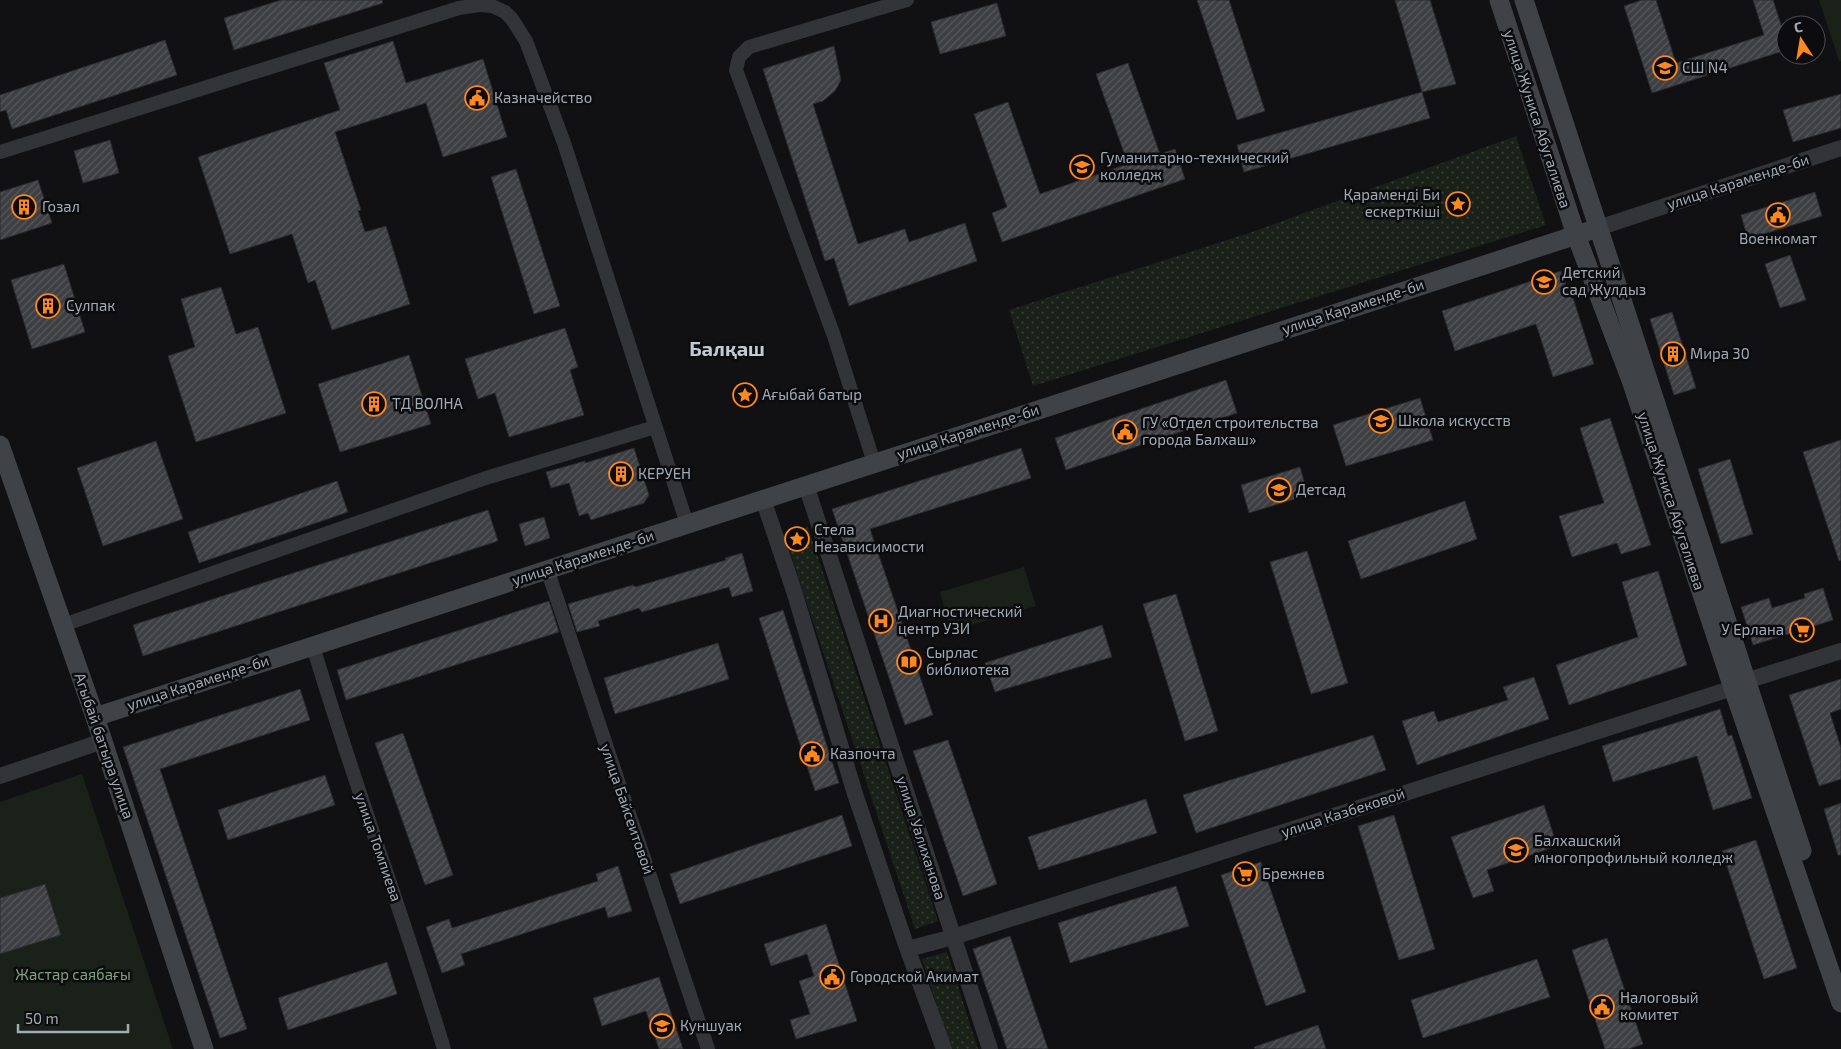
<svg xmlns="http://www.w3.org/2000/svg" width="1841" height="1049" font-family="'Exo 2',sans-serif">
  <defs>
    <pattern id="grass-dots" width="8" height="8" patternUnits="userSpaceOnUse" patternTransform="scale(1.25)"><rect width="8" height="8" fill="#192119"/><path d="M2 2h.1M6 6h.1" fill="none" stroke="#373f38" stroke-width="1.8" stroke-linecap="round"/></pattern>
    <pattern id="building-hatch" width="6" height="6" patternUnits="userSpaceOnUse" patternTransform="scale(1.25)"><rect width="6" height="6" fill="#3d3f43"/><path d="M-1 1l2-2M0 6l6-6M5 7l2-2" fill="none" stroke="#56585c"/></pattern>
  </defs>
  <rect width="100%" height="100%" fill="#111113"/>
  <g fill="url(#grass-dots)">
    <polygon points="1516,136 1546,225 1033,386 1009,310 1252,232"/>
    <polygon points="808,527 938,921 915,929 784,534"/>
    <polygon points="947,952 978,1049 951,1049 922,959"/>
  </g>
  <g fill="#192119">
    <polygon points="1819,0 1841,0 1841,61 1839,61"/>
    <polygon points="1024,567 1036,606 951,631 940,592"/>
    <polygon points="82,774 173,1049 0,1049 0,802"/>
  </g>
  <g fill="url(#building-hatch)" stroke="#2b2b2f">
    <polygon points="281,0 382,0 383,3 234,50 224,18"/>
    <polygon points="1197,0 1229,0 1265,111 1237,120"/>
    <polygon points="1395,0 1430,0 1456,84 1422,92"/>
    <polygon points="1642,0 1656,0 1676,63 1764,35 1753,0 1773,0 1786,40 1786,50 1652,93 1624,6"/>
    <polygon points="997,3 1006,36 940,54 931,22"/>
    <polygon points="165,40 177,75 12,129 6,110 0,112 0,95"/>
    <polygon points="393,41 406,83 483,59 507,137 443,157 426,103 335,132 361,210 358,211 365,232 386,226 410,304 332,330 315,280 308,283 292,234 230,254 198,157 340,110 324,63"/>
    <polygon points="834,46 841,80 835,91 823,101 813,104 858,244 905,229 909,242 965,223 977,261 849,306 834,258 825,261 763,69"/>
    <polygon points="1128,63 1160,154 1175,149 1185,179 1002,242 992,213 1007,207 974,114 1008,102 1040,194 1128,164 1096,74"/>
    <polygon points="1422,92 1430,118 1244,172 1237,145"/>
    <polygon points="1841,94 1841,128 1793,142 1783,110"/>
    <polygon points="110,140 119,173 83,183 74,151"/>
    <polygon points="516,169 560,306 534,314 491,177"/>
    <polygon points="38,180 52,223 0,240 0,192"/>
    <polygon points="1815,192 1822,216 1748,239 1741,215"/>
    <polygon points="1790,255 1806,300 1780,308 1765,264"/>
    <polygon points="64,264 85,332 32,349 11,280"/>
    <polygon points="1561,271 1571,298 1573,298 1594,364 1553,377 1536,324 1455,351 1442,311"/>
    <polygon points="221,287 236,334 258,327 286,413 196,442 168,356 195,347 181,299"/>
    <polygon points="1672,312 1696,388 1674,395 1650,319"/>
    <polygon points="565,328 578,367 570,370 584,415 509,437 495,393 478,399 465,359"/>
    <polygon points="409,355 431,424 340,452 318,384"/>
    <polygon points="1226,380 1237,413 1066,470 1055,438"/>
    <polygon points="1420,398 1433,440 1346,466 1333,425"/>
    <polygon points="1610,418 1651,545 1621,554 1617,543 1572,557 1559,516 1604,503 1580,428"/>
    <polygon points="1841,440 1841,560 1839,561 1803,452"/>
    <polygon points="156,441 183,519 103,546 77,468"/>
    <polygon points="634,448 649,495 644,503 591,520 588,513 579,516 569,483 551,488 546,472 585,461 585,463"/>
    <polygon points="1021,448 1031,478 870,529 933,715 905,725 832,509"/>
    <polygon points="1730,459 1753,534 1721,544 1698,469"/>
    <polygon points="1300,467 1308,495 1249,513 1241,485"/>
    <polygon points="337,481 348,512 199,563 188,532"/>
    <polygon points="1465,501 1477,539 1361,579 1348,541"/>
    <polygon points="488,510 498,541 143,656 133,625"/>
    <polygon points="544,517 550,538 525,546 519,524"/>
    <polygon points="1307,551 1348,683 1311,694 1270,562"/>
    <polygon points="742,553 753,591 732,597 729,587 642,612 639,608 598,621 600,626 577,632 568,604 633,585 635,587 726,560 725,558"/>
    <polygon points="1658,571 1687,665 1569,705 1556,665 1638,637 1622,582"/>
    <polygon points="1823,588 1833,620 1753,645 1741,607 1769,598 1772,608 1805,598 1804,594"/>
    <polygon points="1176,594 1218,731 1185,741 1143,604"/>
    <polygon points="549,601 559,632 346,700 337,670"/>
    <polygon points="783,610 839,783 815,791 759,618"/>
    <polygon points="1102,625 1112,657 995,692 985,663"/>
    <polygon points="718,643 729,679 615,714 604,678"/>
    <polygon points="1534,677 1549,719 1417,765 1402,721 1434,711 1438,722 1508,700 1503,687"/>
    <polygon points="1841,679 1841,709 1830,713 1841,748 1841,779 1819,786 1789,695"/>
    <polygon points="300,689 310,720 160,769 247,1029 220,1038 123,747"/>
    <polygon points="1720,709 1728,736 1732,735 1752,798 1713,810 1697,756 1613,782 1602,746"/>
    <polygon points="403,733 453,875 425,885 375,743"/>
    <polygon points="1373,735 1386,770 1196,833 1183,795"/>
    <polygon points="948,740 997,884 963,896 913,751"/>
    <polygon points="325,775 335,805 228,840 218,810"/>
    <polygon points="1146,799 1157,833 1039,870 1028,837"/>
    <polygon points="1841,803 1841,855 1838,855 1824,809"/>
    <polygon points="1544,805 1557,846 1487,870 1494,891 1473,898 1451,837"/>
    <polygon points="842,815 852,846 680,904 670,874"/>
    <polygon points="1394,815 1435,949 1399,960 1358,826"/>
    <polygon points="1756,840 1797,968 1764,979 1722,851"/>
    <polygon points="1261,862 1306,992 1266,1006 1221,875"/>
    <polygon points="618,866 632,911 608,918 605,907 461,954 465,965 442,973 426,927 449,919 452,928 598,881 596,874"/>
    <polygon points="45,884 61,935 0,954 0,898"/>
    <polygon points="1176,886 1189,926 1070,963 1058,923"/>
    <polygon points="826,924 857,1021 796,1039 790,1020 810,1014 799,981 814,976 807,954 771,966 764,944"/>
    <polygon points="1010,936 1048,1049 1007,1049 973,949"/>
    <polygon points="1607,938 1643,1044 1629,1049 1605,1049 1572,950"/>
    <polygon points="1537,959 1550,997 1423,1038 1411,1000"/>
    <polygon points="387,962 397,994 288,1030 278,998"/>
    <polygon points="659,977 683,1049 659,1049 646,1011 602,1026 593,998"/>
    <polygon points="1318,1025 1326,1049 1255,1049 1254,1047"/>
  </g>
  <g fill="none" stroke-linecap="round" stroke-linejoin="round">
    <g stroke="#323438" stroke-width="14">
      <polyline points="0,152 459,8 479,5 492,6 505,12 512,19 526,41 564,143 687,524"/>
      <polyline points="874,463 834,336 736,70 739,57 749,47 907,0"/>
      <polyline points="547,569 708,1049"/>
      <polyline points="63,625 486,478 655,427"/>
      <path d="M313 646C353 781 403 914 444 1049"/>
    </g>
    <g stroke="#323438" stroke-width="16">
      <polyline points="1598,228 1841,148"/>
      <polyline points="806,485 990,1049"/>
      <polyline points="763,499 794,591 855,794 905,942 944,1049"/>
      <polyline points="1746,681 1841,651"/>
      <polyline points="0,776 103,741"/>
      <polyline points="908,949 953,937 1190,862 1733,688"/>
    </g>
    <g stroke="#3f4348" stroke-width="19">
      <polyline points="1499,0 1576,235 1632,383 1733,688 1841,1003"/>
      <polyline points="1524,0 1802,851"/>
      <polyline points="0,445 95,717 204,1049"/>
      <polyline points="95,717 1598,228"/>
    </g>
  </g>
  <defs>
    <g id="school-ring" transform="scale(1.25)"><circle r="9.5" fill="#0c0c0e" stroke="#ff871d" stroke-width="1.5"/><path d="M0-5L7-2L0 1L-7-2ZM-4 1L0 2.5L4 1V4Q0 6-4 4Z" fill="#ff871d"/></g>
    <g id="civic-ring" transform="scale(1.25)"><circle r="9.5" fill="#0c0c0e" stroke="#ff871d" stroke-width="1.5"/><path d="M-.6-6.5H3V-4.5H.6V-3L4-1V1h2V6H-6V1h2V-1L-.6-3ZM-1.2 2.5V6h2.4V2.5Z" fill="#ff871d"/></g>
    <g id="university-ring" transform="scale(1.25)"><circle r="9.5" fill="#0c0c0e" stroke="#ff871d" stroke-width="1.5"/><path d="M0-5L7-2L0 1L-7-2ZM-4 1L0 2.5L4 1V4Q0 6-4 4Z" fill="#ff871d"/></g>
    <g id="sight-ring" transform="scale(1.25)"><circle r="9.5" fill="#0c0c0e" stroke="#ff871d" stroke-width="1.5"/><path d="M0-6L1.8-2.2L6-1.7L2.9 1.2L3.7 5.4L0 3.3L-3.7 5.4L-2.9 1.2L-6-1.7L-1.8-2.2Z" fill="#ff871d"/></g>
    <g id="building-ring" transform="scale(1.25)"><circle r="9.5" fill="#0c0c0e" stroke="#ff871d" stroke-width="1.5"/><path d="M-4-6H4V6H1V3H-1V6H-4ZM-2.5-4.3h1.7v1.8h-1.7ZM.8-4.3h1.7v1.8H.8ZM-2.5-1h1.7V.8h-1.7ZM.8-1h1.7V.8H.8Z" fill="#ff871d"/></g>
    <g id="hospital-ring" transform="scale(1.25)"><circle r="9.5" fill="#0c0c0e" stroke="#ff871d" stroke-width="1.5"/><path d="M-5-5h3v3.5h4V-5h3V5h-3V1.5h-4V5h-3Z" fill="#ff871d"/></g>
    <g id="supermarket-ring" transform="scale(1.25)"><circle r="9.5" fill="#0c0c0e" stroke="#ff871d" stroke-width="1.5"/><path d="M-6-5.5h2.5l.6 2H6L4.5 2H-2.5L-4.4-4H-6ZM-1.5 3.2a1.3 1.3 0 1 0 .1 0ZM3 3.2a1.3 1.3 0 1 0 .1 0Z" fill="#ff871d"/></g>
    <g id="library-ring" transform="scale(1.25)"><circle r="9.5" fill="#0c0c0e" stroke="#ff871d" stroke-width="1.5"/><path d="M-6-4Q-3-5.5-.7-3.5V5Q-3 3-6 4ZM6-4Q3-5.5 .7-3.5V5Q3 3 6 4Z" fill="#ff871d"/></g>
  </defs>
  <g fill-rule="evenodd">
    <use href="#school-ring" x="1665" y="68"/>
    <use href="#civic-ring" x="477" y="98"/>
    <use href="#university-ring" x="1082" y="167"/>
    <use href="#sight-ring" x="1458" y="204"/>
    <use href="#building-ring" x="24" y="207"/>
    <use href="#civic-ring" x="1778" y="215"/>
    <use href="#school-ring" x="1544" y="282"/>
    <use href="#building-ring" x="48" y="306"/>
    <use href="#building-ring" x="1673" y="354"/>
    <use href="#sight-ring" x="745" y="395"/>
    <use href="#building-ring" x="374" y="404"/>
    <use href="#school-ring" x="1381" y="421"/>
    <use href="#civic-ring" x="1125" y="432"/>
    <use href="#building-ring" x="621" y="474"/>
    <use href="#school-ring" x="1279" y="490"/>
    <use href="#sight-ring" x="797" y="539"/>
    <use href="#hospital-ring" x="881" y="621"/>
    <use href="#supermarket-ring" x="1802" y="630"/>
    <use href="#library-ring" x="909" y="662"/>
    <use href="#civic-ring" x="812" y="754"/>
    <use href="#university-ring" x="1516" y="850"/>
    <use href="#supermarket-ring" x="1245" y="874"/>
    <use href="#civic-ring" x="832" y="977"/>
    <use href="#civic-ring" x="1602" y="1007"/>
    <use href="#school-ring" x="662" y="1026"/>
  </g>
  <g text-anchor="middle" stroke-width="5" stroke-linejoin="round" paint-order="stroke">
    <g font-size="15" fill="#a1abb5" stroke="#0c0c0e" text-anchor="start">
      <text x="1682" y="73">СШ N4</text>
      <text x="494" y="103">Казначейство</text>
      <text x="1100" y="163">Гуманитарно-технический<tspan x="1100" dy="17">колледж</tspan></text>
      <text x="1440" y="200" text-anchor="end">Қараменді Би<tspan x="1440" dy="17">ескерткіші</tspan></text>
      <text x="42" y="212">Гозал</text>
      <text x="1778" y="244" text-anchor="middle">Военкомат</text>
      <text x="1562" y="278">Детский<tspan x="1562" dy="17">сад Жулдыз</tspan></text>
      <text x="66" y="311">Сулпак</text>
      <text x="1690" y="359">Мира 30</text>
      <text x="762" y="400">Ағыбай батыр</text>
      <text x="392" y="409">ТД ВОЛНА</text>
      <text x="1398" y="426">Школа искусств</text>
      <text x="1142" y="428">ГУ «Отдел строительства<tspan x="1142" dy="17">города Балхаш»</tspan></text>
      <text x="638" y="479">КЕРУЕН</text>
      <text x="1296" y="495">Детсад</text>
      <text x="814" y="535">Стела<tspan x="814" dy="17">Независимости</tspan></text>
      <text x="898" y="617">Диагностический<tspan x="898" dy="17">центр УЗИ</tspan></text>
      <text x="1784" y="635" text-anchor="end">У Ерлана</text>
      <text x="926" y="658">Сырлас<tspan x="926" dy="17">библиотека</tspan></text>
      <text x="830" y="759">Казпочта</text>
      <text x="1534" y="846">Балхашский<tspan x="1534" dy="17">многопрофильный колледж</tspan></text>
      <text x="1262" y="879">Брежнев</text>
      <text x="850" y="982">Городской Акимат</text>
      <text x="1620" y="1003">Налоговый<tspan x="1620" dy="17">комитет</tspan></text>
      <text x="680" y="1031">Куншуак</text>
    </g>
    <g font-size="15" fill="#a1abb5" stroke="#0c0c0e">
      <text transform="translate(1537 119) rotate(72)" y="5">улица Жуниса Абугалиева</text>
      <text transform="translate(1738 182) rotate(-18)" y="5">улица Караменде-би</text>
      <text transform="translate(1353 307) rotate(-18)" y="5">улица Караменде-би</text>
      <text transform="translate(968 432) rotate(-18)" y="5">улица Караменде-би</text>
      <text transform="translate(1671 501) rotate(72)" y="5">улица Жуниса Абугалиева</text>
      <text transform="translate(583 558) rotate(-18)" y="5">улица Караменде-би</text>
      <text transform="translate(198 683) rotate(-18)" y="5">улица Караменде-би</text>
      <text transform="translate(104 746) rotate(71)" y="5">Агыбай батыра улица</text>
      <text transform="translate(627 809) rotate(71)" y="5">улица Байсеитовой</text>
      <text transform="translate(1343 813) rotate(-18)" y="5">улица Казбековой</text>
      <text transform="translate(921 838) rotate(72)" y="5">улица Уалиханова</text>
      <text transform="translate(378 847) rotate(71)" y="5">улица Томпиева</text>
    </g>
    <g font-size="15" fill="#7ca276" stroke="#0c0c0e">
      <text x="73" y="980">Жастар саябағы</text>
    </g>
    <g font-size="20" font-weight="bold" fill="#c2c9d0" stroke="#0c0c0e">
      <text x="727" y="356">Балқаш</text>
    </g>
  </g>
  <g transform="translate(1801 40) rotate(348)"><circle r="24" fill="#0c0c0e" stroke="#484c51"/>
  <path d="M0-4L9 19L0 12L-9 19Z" fill="#ff871d"/>
  <text y="-8" font-size="14" font-weight="bold" text-anchor="middle" fill="#a1abb5">С</text>
  </g>
  <path d="M18 1024v8h110v-8" fill="none" stroke="#a1abb5" stroke-width="2.5"/>
  <text x="25" y="1024" font-size="15" fill="#a1abb5" stroke="#0c0c0e" stroke-width="4" paint-order="stroke">50 m</text>
</svg>
